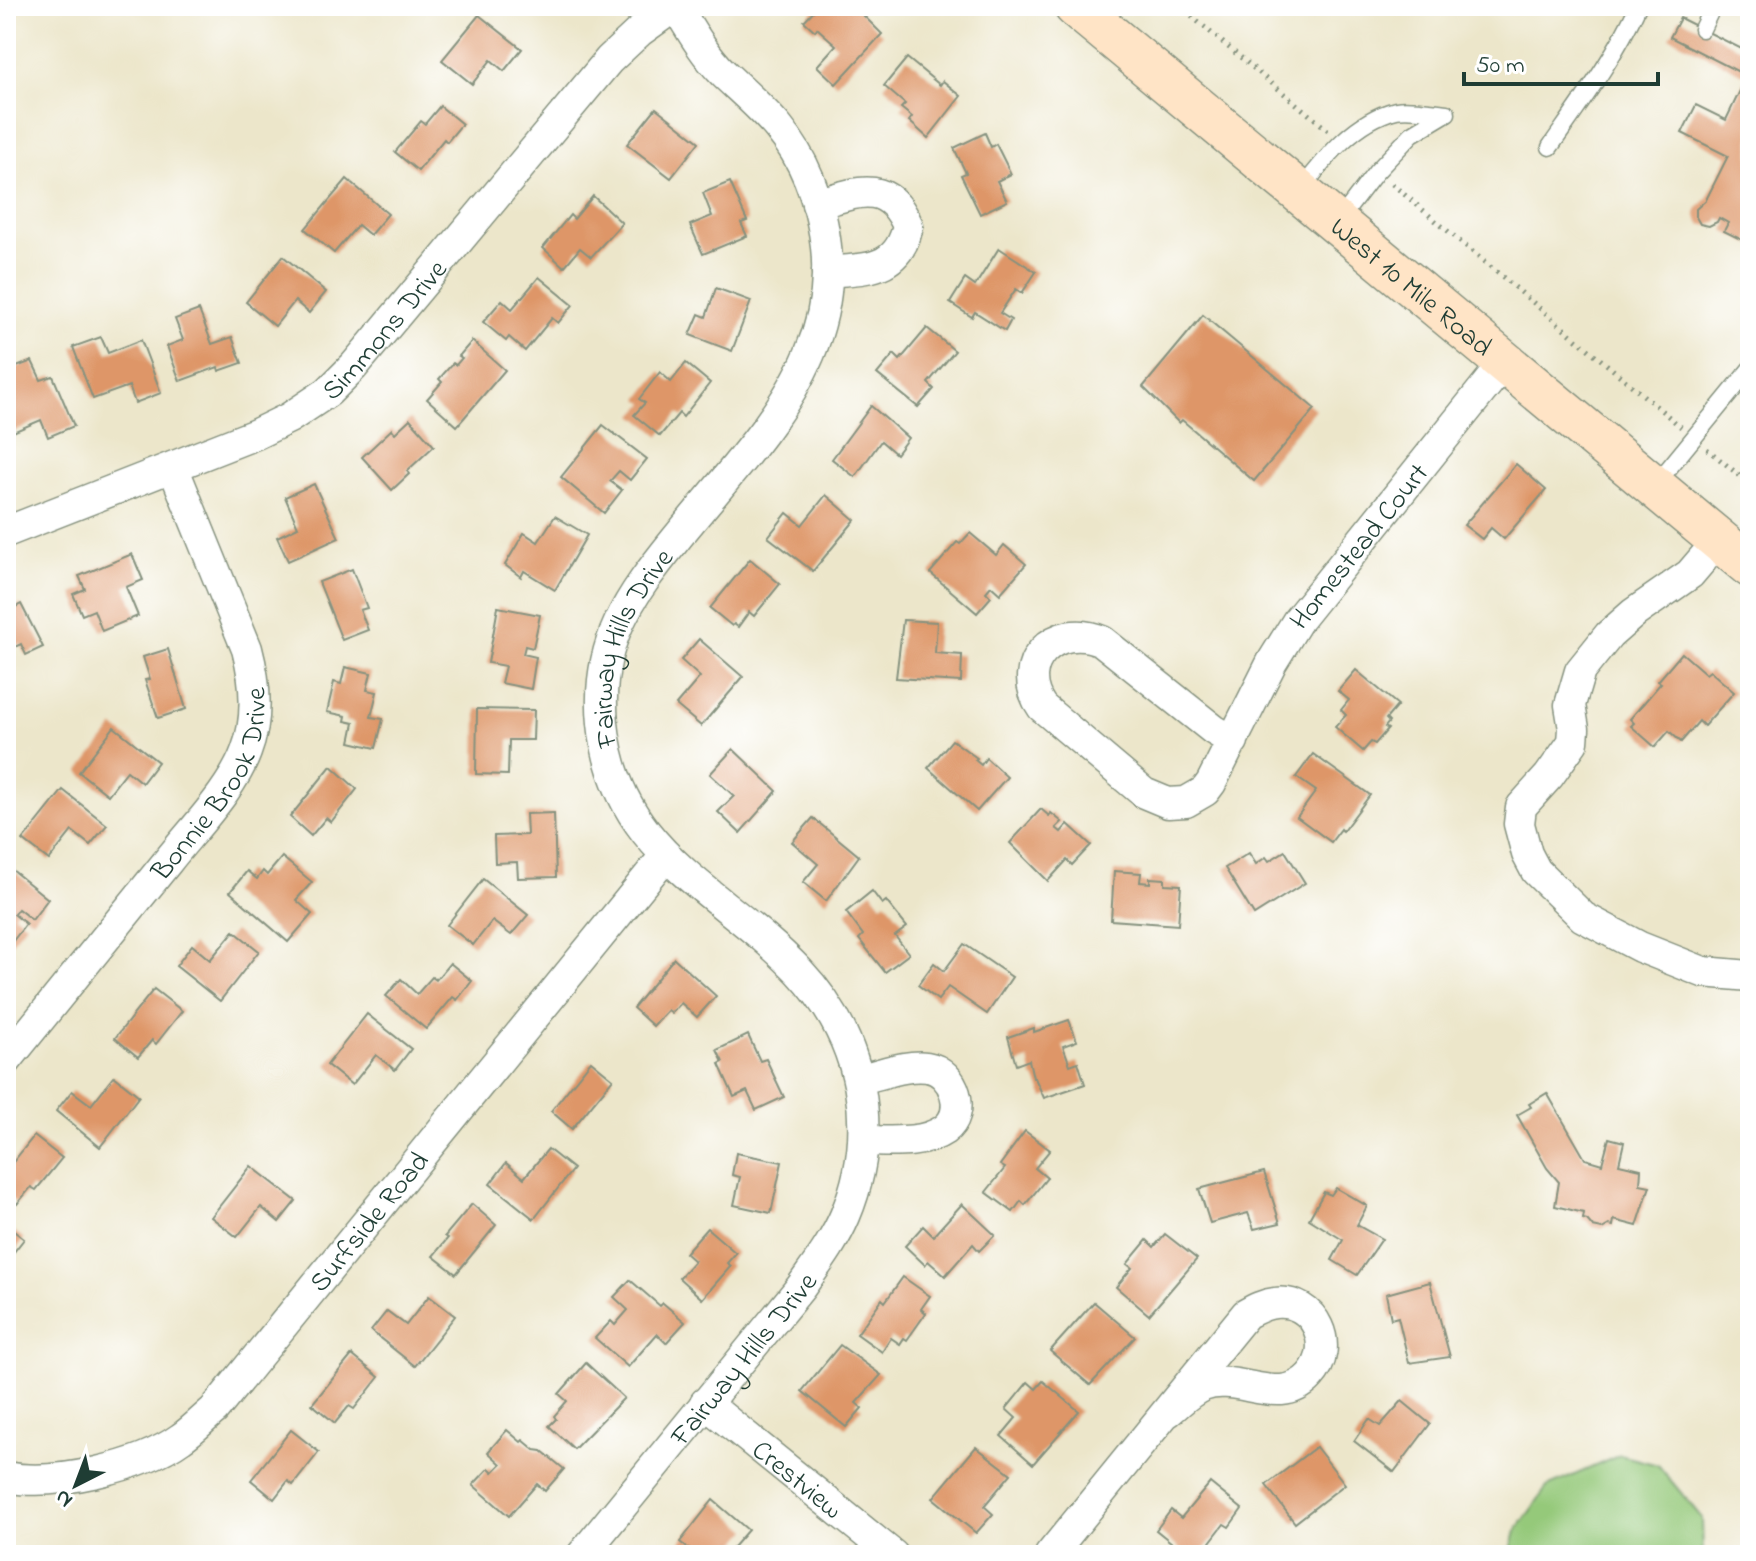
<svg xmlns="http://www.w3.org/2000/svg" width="1756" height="1561" font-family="'Indie Flower',sans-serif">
  <rect width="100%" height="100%" fill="#fff"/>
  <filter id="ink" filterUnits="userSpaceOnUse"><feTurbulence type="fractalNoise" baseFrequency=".0125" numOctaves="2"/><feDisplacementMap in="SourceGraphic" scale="16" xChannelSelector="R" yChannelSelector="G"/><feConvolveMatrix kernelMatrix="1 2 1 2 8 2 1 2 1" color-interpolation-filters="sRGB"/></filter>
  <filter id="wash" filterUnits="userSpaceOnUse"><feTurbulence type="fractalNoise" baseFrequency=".006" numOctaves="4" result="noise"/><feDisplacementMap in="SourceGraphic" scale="32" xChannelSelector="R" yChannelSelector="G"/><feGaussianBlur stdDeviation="1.8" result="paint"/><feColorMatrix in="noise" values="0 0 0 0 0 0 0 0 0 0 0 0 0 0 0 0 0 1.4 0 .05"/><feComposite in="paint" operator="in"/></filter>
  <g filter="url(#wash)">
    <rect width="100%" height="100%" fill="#ece6ca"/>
    <polygon fill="#95c97a" stroke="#5a8357" stroke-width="2" points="1620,1455 1658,1465 1702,1518 1703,1555 1510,1555 1516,1531 1547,1487"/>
    <g id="blocks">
      <g fill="#de9668">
        <polygon points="818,6 854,6 882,34 836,84 817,66 836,45 817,28 815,31 804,21"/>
        <polygon points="479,15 522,49 504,71 491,60 472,84 442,60"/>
        <polygon points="1680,18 1750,53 1750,244 1724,231 1728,223 1719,218 1717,222 1709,226 1700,224 1696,217 1696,209 1706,200 1728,156 1682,133 1696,105 1726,120 1747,76 1670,37"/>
        <polygon points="907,58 940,85 943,81 961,96 928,138 909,121 912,117 901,108 905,104 884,86"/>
        <polygon points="440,106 462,124 447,142 444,139 418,171 395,152 421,121 425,124"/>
        <polygon points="656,108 699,142 671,178 627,144"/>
        <polygon points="985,133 991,147 996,144 1011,174 997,181 1007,201 980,214 961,175 966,173 954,148"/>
        <polygon points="347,179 388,214 370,235 358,225 334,253 305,229"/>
        <polygon points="730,182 747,221 741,223 747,236 703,254 690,225 712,216 703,193"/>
        <polygon points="593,196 622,223 591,257 580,248 564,267 543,248 570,215 574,219"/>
        <polygon points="999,248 1036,272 1022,293 1016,289 1000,313 1011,320 1005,331 975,312 972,317 950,303 965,279 975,286"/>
        <polygon points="283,256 326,292 309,313 295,301 275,326 246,302"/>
        <polygon points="539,277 573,305 558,323 552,318 525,351 509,337 506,341 483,322 502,300 512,309"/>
        <polygon points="716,288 751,301 732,351 690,335 699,314 706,317"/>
        <polygon points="199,310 212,344 232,337 242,363 219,371 218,367 180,381 167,346 183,340 175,319"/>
        <polygon points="1203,315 1315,409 1254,481 1182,420 1179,423 1143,387"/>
        <polygon points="927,328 955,351 928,383 934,389 918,407 877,374 894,354 900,360"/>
        <polygon points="101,337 108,353 141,340 161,393 135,403 129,386 93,399 73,347"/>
        <polygon points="472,341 505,370 457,426 427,399 442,382 439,379 453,363 456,365 462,358 459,356"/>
        <polygon points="32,361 41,380 53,376 74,426 48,437 41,420 13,432 6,416 6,395 13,392 6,371"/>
        <polygon points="686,363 710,383 683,417 679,413 660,436 634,415 645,403 639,399 660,372 671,382"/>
        <polygon points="871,406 908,438 896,454 881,441 855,477 832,459"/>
        <polygon points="410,419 434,446 407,471 409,474 392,490 362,457 392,429 395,433"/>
        <polygon points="603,425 647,459 630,480 619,471 610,481 622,490 604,513 561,477"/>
        <polygon points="1516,464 1546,490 1504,539 1491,528 1482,539 1464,525"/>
        <polygon points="314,484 339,538 288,561 277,537 298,527 285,497"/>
        <polygon points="826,495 855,520 813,571 768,537 787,513 802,525"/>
        <polygon points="555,516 587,535 555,590 524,571 521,577 505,565 524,533 538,542"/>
        <polygon points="970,533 996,555 1004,545 1026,564 1000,594 991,586 986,592 991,597 977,613 930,573 957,542 960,544"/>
        <polygon points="132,554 143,580 126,587 138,616 102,631 94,610 82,615 73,594 85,589 79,576"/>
        <polygon points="750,559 780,584 754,616 749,612 738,627 734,624 732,626 710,608"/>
        <polygon points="352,569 367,608 360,610 368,630 342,640 319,582"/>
        <polygon points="21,604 43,647 26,655 21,644 6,651 6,612"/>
        <polygon points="498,607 540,615 533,648 525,646 523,654 536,657 531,689 501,683 505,666 488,663"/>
        <polygon points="903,620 937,622 935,653 962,655 961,682 896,678"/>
        <polygon points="699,639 743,677 701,726 676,705 700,677 681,660"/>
        <polygon points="168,649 186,709 158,718 145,680 150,679 143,657"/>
        <polygon points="1682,653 1706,674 1710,671 1734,692 1704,726 1699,721 1681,742 1669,731 1655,747 1631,726 1634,723 1630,719 1661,683 1658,681"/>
        <polygon points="345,667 371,673 367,690 377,692 371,717 383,719 376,748 350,742 354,723 345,721 346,716 327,712 334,682 341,684"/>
        <polygon points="1356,670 1398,705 1386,719 1389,722 1385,727 1388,729 1375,744 1371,742 1363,751 1335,727 1346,715 1341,710 1349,700 1338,691"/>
        <polygon points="477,709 534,710 533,740 509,740 508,775 476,774"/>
        <polygon points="114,727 158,762 142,783 127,771 108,795 79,772"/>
        <polygon points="952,740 977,758 975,760 981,765 986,758 1007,777 977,811 928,768"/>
        <polygon points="733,749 777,791 740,833 718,812 734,796 710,774"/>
        <polygon points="1313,754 1370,795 1343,831 1341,829 1331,842 1297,817 1316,791 1296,777"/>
        <polygon points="331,766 357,789 331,822 326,818 311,836 290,817"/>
        <polygon points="63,790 107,825 90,845 72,831 49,860 23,840"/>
        <polygon points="1041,809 1049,816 1051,813 1062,822 1056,828 1061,832 1068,824 1091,845 1072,865 1067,860 1048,881 1010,843"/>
        <polygon points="554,813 556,877 518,878 517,862 495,863 494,836 527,835 526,814"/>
        <polygon points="813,818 859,856 826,901 803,882 818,864 792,842"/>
        <polygon points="1285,851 1305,883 1254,915 1225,868 1249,853 1256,864 1266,857 1269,861"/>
        <polygon points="282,857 312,882 296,900 312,914 288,942 230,892 247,871 257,879 263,871 267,875"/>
        <polygon points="6,865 48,899 32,920 18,909 14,914 26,924 9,946 6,944"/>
        <polygon points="1114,871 1141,873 1140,882 1150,883 1150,878 1165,879 1165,884 1181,885 1178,925 1111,920"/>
        <polygon points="483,879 528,915 511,935 492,921 473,945 447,925"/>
        <polygon points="872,891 882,904 886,901 907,927 895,936 909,954 885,972 859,939 863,935 846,912"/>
        <polygon points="234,931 259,951 220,1001 176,966 192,945 210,960"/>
        <polygon points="964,944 1012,977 987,1014 948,987 938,1000 918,985 934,963 944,971"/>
        <polygon points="674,958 716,996 697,1017 681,1003 672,1013 668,1010 653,1026 633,1008"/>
        <polygon points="450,963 472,981 457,1000 453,997 426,1029 386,996 401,979 417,994 432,977 436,980"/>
        <polygon points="154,989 182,1011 156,1044 152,1040 138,1057 115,1038"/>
        <polygon points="367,1014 411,1049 395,1070 376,1055 352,1085 327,1065"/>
        <polygon points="1069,1020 1077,1041 1063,1046 1070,1065 1078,1062 1085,1084 1044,1098 1035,1078 1033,1078 1029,1060 1016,1065 1008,1037 1034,1028 1034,1032"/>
        <polygon points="748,1035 760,1061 766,1059 784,1097 756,1110 747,1091 734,1097 719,1064 723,1062 717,1050"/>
        <polygon points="591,1061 613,1079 572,1129 551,1111"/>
        <polygon points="114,1076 139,1096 100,1147 56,1111 72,1091 91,1105"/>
        <polygon points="1547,1093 1585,1159 1602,1164 1609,1138 1624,1142 1619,1164 1641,1169 1640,1184 1650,1186 1637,1226 1614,1220 1613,1226 1609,1225 1602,1229 1593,1227 1587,1220 1583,1219 1584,1213 1555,1206 1559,1182 1547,1168 1517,1115 1531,1107 1529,1104"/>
        <polygon points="1025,1131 1050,1150 1035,1168 1047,1178 1025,1205 1021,1201 1013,1212 986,1192 1005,1168 1000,1165"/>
        <polygon points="34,1136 62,1158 36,1190 31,1187 17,1204 6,1195 6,1171"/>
        <polygon points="548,1149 573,1169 534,1219 490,1184 506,1163 524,1178"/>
        <polygon points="736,1153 782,1162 771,1213 734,1205 740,1177 732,1175"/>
        <polygon points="251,1166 296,1201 279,1222 261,1207 237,1237 211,1217"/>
        <polygon points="1264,1172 1280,1223 1254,1229 1248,1213 1210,1223 1199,1189"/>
        <polygon points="1336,1188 1367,1206 1357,1225 1382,1239 1357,1275 1332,1260 1343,1240 1309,1219 1324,1192 1331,1195"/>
        <polygon points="472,1204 496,1225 456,1274 433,1256 448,1238 445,1236"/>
        <polygon points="962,1204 995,1235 979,1251 973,1244 945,1276 928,1261 925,1265 905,1246 923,1226 933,1236"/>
        <polygon points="6,1225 24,1239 6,1262"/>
        <polygon points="707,1228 736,1253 727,1263 731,1266 702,1299 679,1278 694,1261 685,1253"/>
        <polygon points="1165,1234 1197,1259 1149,1315 1116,1287 1132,1268 1127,1264 1147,1240 1154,1247"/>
        <polygon points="903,1277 930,1296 921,1309 926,1313 907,1340 904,1338 900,1344 891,1338 882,1352 857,1334 882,1299 885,1302"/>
        <polygon points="630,1280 660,1306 663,1303 685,1322 666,1343 657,1334 628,1367 595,1338 611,1321 615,1325 628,1310 614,1297"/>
        <polygon points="1430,1282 1450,1357 1409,1363 1398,1317 1391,1319 1386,1294"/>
        <polygon points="429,1296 455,1316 415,1366 371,1331 387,1311 406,1325"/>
        <polygon points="1094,1302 1135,1337 1090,1385 1050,1351"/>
        <polygon points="840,1345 881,1375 856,1403 862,1408 846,1427 802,1391"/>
        <polygon points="352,1355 379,1377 354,1409 349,1406 335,1423 312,1404"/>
        <polygon points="586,1363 624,1398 574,1449 549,1426 556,1419 554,1416 567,1401 559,1394"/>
        <polygon points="1043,1381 1079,1411 1033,1464 1001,1436 1016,1418 1006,1409 1028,1382 1036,1389"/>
        <polygon points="1402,1401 1430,1424 1394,1472 1354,1441 1369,1419 1380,1426"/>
        <polygon points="291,1430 319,1452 293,1485 288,1481 274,1499 251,1480"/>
        <polygon points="507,1430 521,1442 523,1440 535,1450 542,1451 564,1469 545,1491 537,1484 509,1516 473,1485 489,1468 493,1472 501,1464 488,1452"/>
        <polygon points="976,1447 1011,1474 984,1506 993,1514 976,1533 933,1498"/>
        <polygon points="1316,1447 1345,1484 1295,1523 1266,1485"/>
        <polygon points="1210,1483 1242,1509 1229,1527 1224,1524 1200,1555 1187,1555 1156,1530 1171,1510 1181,1518"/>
        <polygon points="713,1500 748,1530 726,1555 696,1555 680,1542"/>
      </g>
    </g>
  </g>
  <g filter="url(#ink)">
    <use href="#blocks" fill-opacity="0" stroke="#86927f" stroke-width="2"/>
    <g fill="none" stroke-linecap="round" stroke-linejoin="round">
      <g stroke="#86927f" stroke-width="19">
        <g id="lane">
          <polyline points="1702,29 1713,6"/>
          <path d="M1550 147C1582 101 1615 57 1638 6"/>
          <path d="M1300 191C1325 159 1353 121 1396 110 1410 107 1432 112 1447 113L1412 134 1376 172 1337 223"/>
          <polyline points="1655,485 1750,369"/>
        </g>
      </g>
      <g stroke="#86927f" stroke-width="33">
        <g id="street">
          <path d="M817 204C857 192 888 178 908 226 898 272 866 268 827 272"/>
          <path id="s1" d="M6 532 256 434 289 418 328 392 354 366 609 60 640 31 675 6"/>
          <polyline points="1719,540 1690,574 1634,613 1609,635 1580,671 1570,705 1574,729 1573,742 1549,776 1521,807 1519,824 1527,854 1536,871 1583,917 1640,947 1703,972 1750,976"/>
          <path id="s2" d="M1233 741 1214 730 1102 641C1055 620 1012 665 1042 707L1144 793 1168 803 1186 802 1205 791 1211 783 1272 662 1298 620 1504 363"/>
          <path id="s3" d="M6 1061C60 994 114 927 168 861 193 829 232 790 246 752 259 718 256 683 247 649L173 467"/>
          <path d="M859 1079C880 1075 906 1064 927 1067 955 1071 968 1113 944 1130 922 1145 889 1141 864 1141"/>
          <path id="s4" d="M705 1403 893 1555"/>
          <path id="s5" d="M6 1477C54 1487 141 1467 181 1438 193 1430 203 1419 214 1410L665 856"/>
          <path id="s6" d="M582 1555 801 1287C817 1264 834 1242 845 1216 881 1130 863 1039 799 971 721 889 615 853 603 723 595 644 629 597 676 539 766 427 870 336 809 179 789 130 760 108 724 74 704 54 690 29 676 6"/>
          <path d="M1050 1555 1246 1314C1255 1309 1264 1304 1275 1303 1315 1298 1337 1347 1310 1376 1280 1409 1238 1372 1203 1386 1190 1391 1179 1403 1168 1412"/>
        </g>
      </g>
      <g stroke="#86927f" stroke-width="45">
        <g id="secondary">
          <path id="s7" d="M1075 6 1750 566"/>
        </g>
      </g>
      <g stroke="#86927f" stroke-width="5" stroke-dasharray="2 6" stroke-linecap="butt">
        <polyline points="1179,6 1329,131"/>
        <polyline points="1392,184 1681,427"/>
        <polyline points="1707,449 1750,484"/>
      </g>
      <use href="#lane" stroke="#fff" stroke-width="16"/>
      <use href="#street" stroke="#fff" stroke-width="30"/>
      <use href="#secondary" stroke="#ffe4c6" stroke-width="42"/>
    </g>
  </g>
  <g text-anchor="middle" stroke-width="7" stroke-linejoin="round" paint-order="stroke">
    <g font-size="28" fill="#1f3d34" stroke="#fff">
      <text dy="10" stroke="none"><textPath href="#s7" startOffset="438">West 10 Mile Road</textPath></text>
      <text dy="10" stroke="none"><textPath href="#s1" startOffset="436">Simmons Drive</textPath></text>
      <text dy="10" stroke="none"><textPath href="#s2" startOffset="780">Homestead Court</textPath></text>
      <text dy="10" stroke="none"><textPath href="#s6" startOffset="1102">Fairway Hills Drive</textPath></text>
      <text dy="10" stroke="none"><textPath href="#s3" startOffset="348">Bonnie Brook Drive</textPath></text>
      <text dy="10" stroke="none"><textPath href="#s5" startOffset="470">Surfside Road</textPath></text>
      <text dy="10" stroke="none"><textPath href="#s6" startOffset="254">Fairway Hills Drive</textPath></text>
      <text dy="10" stroke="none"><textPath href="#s4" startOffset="120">Crestview</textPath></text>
    </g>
  </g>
  <rect width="1756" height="1561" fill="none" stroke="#fff" stroke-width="32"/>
  <g transform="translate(76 1485) rotate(222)" stroke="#ffffff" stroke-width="6" paint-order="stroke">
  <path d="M0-6L14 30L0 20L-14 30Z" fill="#1f3d34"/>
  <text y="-12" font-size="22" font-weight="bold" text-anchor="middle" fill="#1f3d34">N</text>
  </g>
  <path d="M1464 72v12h194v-12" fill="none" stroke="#1f3d34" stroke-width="4"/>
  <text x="1476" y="72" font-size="24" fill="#1f3d34" stroke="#ffffff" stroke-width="6" paint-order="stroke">50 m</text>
</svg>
